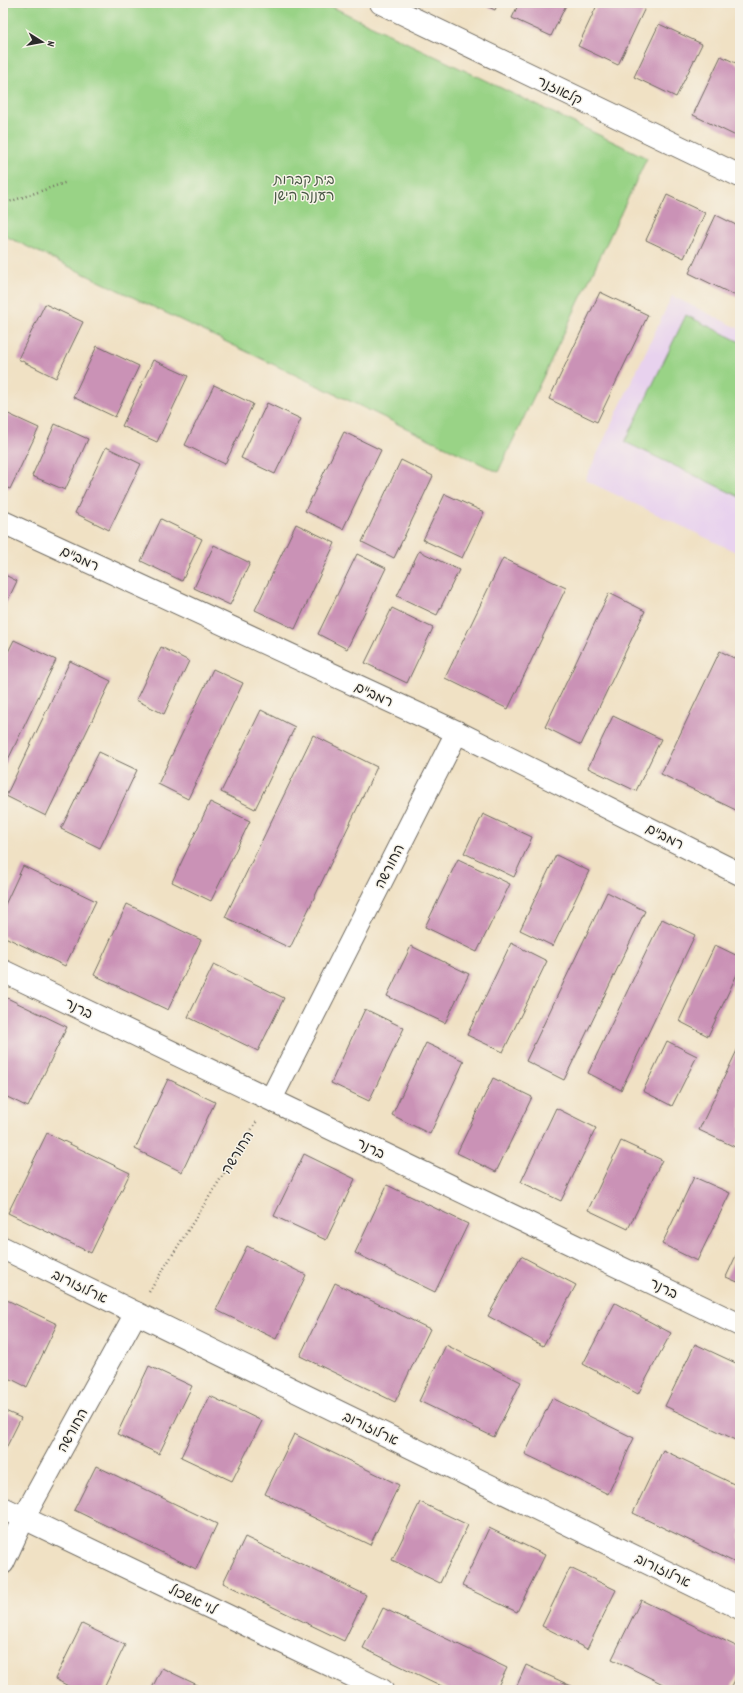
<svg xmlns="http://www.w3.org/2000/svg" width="743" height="1693" font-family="Dekko,'Playpen Sans Hebrew',sans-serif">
  <rect width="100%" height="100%" fill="#f7f3e8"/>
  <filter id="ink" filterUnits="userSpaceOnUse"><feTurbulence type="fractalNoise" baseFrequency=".025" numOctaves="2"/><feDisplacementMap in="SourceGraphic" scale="8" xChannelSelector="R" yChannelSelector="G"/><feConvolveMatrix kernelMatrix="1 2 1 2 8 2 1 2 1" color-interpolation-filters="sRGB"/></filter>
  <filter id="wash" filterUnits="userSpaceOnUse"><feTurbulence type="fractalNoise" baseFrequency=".012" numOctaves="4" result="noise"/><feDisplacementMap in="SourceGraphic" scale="16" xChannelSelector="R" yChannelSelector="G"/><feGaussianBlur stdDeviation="0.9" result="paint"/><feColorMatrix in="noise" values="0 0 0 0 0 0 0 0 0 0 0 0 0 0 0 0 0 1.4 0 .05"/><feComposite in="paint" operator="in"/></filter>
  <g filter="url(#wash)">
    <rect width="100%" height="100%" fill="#f0e1c4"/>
    <polygon fill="#e8d2ee" points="672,296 740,329 740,554 585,480"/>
    <g fill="#99d386" stroke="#627f58">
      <polygon points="3,3 324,3 647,158 498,472 3,235"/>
      <polygon points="686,315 740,342 740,497 625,442"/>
    </g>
    <g id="blocks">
      <g fill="#ca92b6">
        <polygon points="480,3 498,3 495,10"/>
        <polygon points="519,3 567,3 551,36 512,18"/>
        <polygon points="598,3 635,3 645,8 618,65 578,46"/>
        <polygon points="659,24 702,44 676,97 634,77"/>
        <polygon points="721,56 740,65 740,138 693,115"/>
        <polygon points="667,195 705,213 684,258 646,240"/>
        <polygon points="716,215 740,227 740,298 689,273"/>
        <polygon points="600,292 648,315 597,422 549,399"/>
        <polygon points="45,304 83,322 56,378 18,359"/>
        <polygon points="97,346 139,366 115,417 73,397"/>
        <polygon points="153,360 188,376 157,442 122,426"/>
        <polygon points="214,385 253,404 225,464 185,445"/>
        <polygon points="267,403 301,419 275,474 241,458"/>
        <polygon points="4,412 39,428 10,489 3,486"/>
        <polygon points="55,424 88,439 65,490 32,476"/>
        <polygon points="344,432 381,450 343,529 305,511"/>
        <polygon points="106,447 141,464 109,530 75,513"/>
        <polygon points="401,460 433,476 394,558 362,542"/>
        <polygon points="445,494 484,512 462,558 423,540"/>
        <polygon points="161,519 202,539 182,581 141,561"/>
        <polygon points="296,524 335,543 295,629 255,610"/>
        <polygon points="214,545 250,563 230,605 194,588"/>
        <polygon points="419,551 459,570 437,615 397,596"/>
        <polygon points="357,554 386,568 347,649 318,634"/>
        <polygon points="503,558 566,588 508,709 445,678"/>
        <polygon points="3,574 17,581 3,610"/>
        <polygon points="609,593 645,611 581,745 545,727"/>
        <polygon points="392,608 433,628 407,683 365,663"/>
        <polygon points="14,640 56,660 3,770 3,662"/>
        <polygon points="161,647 189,661 164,714 136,700"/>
        <polygon points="720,651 740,661 740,812 661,774"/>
        <polygon points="70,661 111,681 46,816 6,796"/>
        <polygon points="213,669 243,683 188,799 158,784"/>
        <polygon points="261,710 295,727 255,809 221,792"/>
        <polygon points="613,716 661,739 636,791 588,768"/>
        <polygon points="313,735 377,767 290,948 225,917"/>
        <polygon points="99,752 137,770 100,848 61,829"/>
        <polygon points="210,802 250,821 211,901 172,882"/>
        <polygon points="483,814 532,837 514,877 464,853"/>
        <polygon points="556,855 589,871 553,946 520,930"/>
        <polygon points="458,859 510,884 477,952 425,927"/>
        <polygon points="23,866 96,901 65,966 3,936 3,909"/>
        <polygon points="607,892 645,911 564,1080 526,1061"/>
        <polygon points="127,904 201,940 168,1010 94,975"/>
        <polygon points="662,919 695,935 621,1090 588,1073"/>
        <polygon points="511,943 547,961 503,1052 467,1035"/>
        <polygon points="715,945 740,957 740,968 708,1036 679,1021"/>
        <polygon points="411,946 469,974 445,1023 387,996"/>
        <polygon points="214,964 284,998 258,1051 188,1017"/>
        <polygon points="3,996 67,1027 28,1107 3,1095"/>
        <polygon points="365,1009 404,1028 369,1101 331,1083"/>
        <polygon points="667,1041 697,1056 672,1106 643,1091"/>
        <polygon points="426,1043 464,1061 430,1134 392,1115"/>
        <polygon points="740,1044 740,1136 735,1147 699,1130"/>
        <polygon points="493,1078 532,1097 496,1172 457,1153"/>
        <polygon points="168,1079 215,1102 182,1172 135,1149"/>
        <polygon points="556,1108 596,1128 561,1201 521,1182"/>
        <polygon points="47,1133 130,1173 91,1253 8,1213"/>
        <polygon points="621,1141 662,1160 628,1229 588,1210"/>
        <polygon points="304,1154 355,1179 326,1240 274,1216"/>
        <polygon points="694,1177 730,1193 697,1261 662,1244"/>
        <polygon points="387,1185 468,1224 435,1292 355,1253"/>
        <polygon points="247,1246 306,1275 276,1339 216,1310"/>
        <polygon points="740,1247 740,1283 726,1277"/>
        <polygon points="521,1256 576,1285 543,1346 488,1316"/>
        <polygon points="335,1283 430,1329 395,1402 300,1356"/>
        <polygon points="7,1300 57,1324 27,1387 3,1375 3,1309"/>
        <polygon points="615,1303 671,1333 638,1394 583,1364"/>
        <polygon points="695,1344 740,1365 740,1433 736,1440 665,1406"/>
        <polygon points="446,1345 521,1382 494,1437 419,1401"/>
        <polygon points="149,1366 192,1386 159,1454 117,1434"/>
        <polygon points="210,1396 262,1421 232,1481 181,1457"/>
        <polygon points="552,1398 634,1438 608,1494 525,1454"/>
        <polygon points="3,1410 21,1418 3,1454"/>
        <polygon points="294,1434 399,1485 370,1545 265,1494"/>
        <polygon points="663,1450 740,1487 740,1565 633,1513"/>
        <polygon points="96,1466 217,1524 196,1569 74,1510"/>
        <polygon points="420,1502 468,1525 440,1583 392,1560"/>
        <polygon points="489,1528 545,1555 517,1612 462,1586"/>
        <polygon points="245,1537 366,1595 344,1641 223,1583"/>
        <polygon points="570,1568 616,1590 587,1649 542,1626"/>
        <polygon points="641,1600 740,1648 740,1670 730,1690 675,1690 612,1659"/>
        <polygon points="383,1608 507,1668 496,1690 450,1690 363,1648"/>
        <polygon points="82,1624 125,1645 103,1690 76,1690 55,1679"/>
        <polygon points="526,1665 580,1690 515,1690"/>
        <polygon points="162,1668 208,1690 151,1690"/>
      </g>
    </g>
  </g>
  <g filter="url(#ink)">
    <use href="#blocks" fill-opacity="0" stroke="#706b61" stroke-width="1"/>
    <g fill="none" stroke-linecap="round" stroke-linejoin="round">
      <g stroke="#706b61" stroke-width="24">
        <g id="minor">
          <polyline points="381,3 740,176"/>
          <polyline points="3,522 457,732 740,874"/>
          <polyline points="3,971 740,1325"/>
          <polyline points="271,1099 457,732"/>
          <polyline points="3,1248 740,1608"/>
          <polyline points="3,1508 382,1690"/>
          <polyline points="3,1563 24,1517 136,1313"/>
        </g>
      </g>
      <g stroke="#706b61" stroke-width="2.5" stroke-dasharray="1 3" stroke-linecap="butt">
        <polyline points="3,204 67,182"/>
        <polyline points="149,1292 257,1121"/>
      </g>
      <use href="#minor" stroke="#fff" stroke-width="22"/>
    </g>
  </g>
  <g text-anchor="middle" stroke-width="3" stroke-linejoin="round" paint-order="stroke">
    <g font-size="14" fill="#2b2b2b" stroke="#f7f3e8">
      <text transform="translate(560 90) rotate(26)" y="5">קלאוזנר</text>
      <text transform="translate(80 558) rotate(25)" y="5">רמב"ם</text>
      <text transform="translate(374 694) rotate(25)" y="5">רמב"ם</text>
      <text transform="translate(665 836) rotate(27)" y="5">רמב"ם</text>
      <text transform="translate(389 866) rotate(-63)" y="5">החורשה</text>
      <text transform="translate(79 1008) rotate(26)" y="5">ברנר</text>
      <text transform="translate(371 1148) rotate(26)" y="5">ברנר</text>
      <text transform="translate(237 1152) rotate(-58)" y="5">החורשה</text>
      <text transform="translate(80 1286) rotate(26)" y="5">ארלוזורוב</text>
      <text transform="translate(664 1288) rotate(26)" y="5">ברנר</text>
      <text transform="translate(371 1428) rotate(26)" y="5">ארלוזורוב</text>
      <text transform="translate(72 1430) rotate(-61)" y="5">החורשה</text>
      <text transform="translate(663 1570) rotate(26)" y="5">ארלוזורוב</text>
      <text transform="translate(193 1599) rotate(26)" y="5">לוי אשכול</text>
    </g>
    <g font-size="14" fill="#465542" stroke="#f7f3e8">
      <text x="304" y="184">בית קברות<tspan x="304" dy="16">רעננה הישן</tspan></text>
    </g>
  </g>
  <rect width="743" height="1693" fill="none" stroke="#f7f3e8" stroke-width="16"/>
  <g transform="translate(42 42) rotate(101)" stroke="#f7f3e8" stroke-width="3" paint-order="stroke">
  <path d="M0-3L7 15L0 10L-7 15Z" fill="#2b2b2b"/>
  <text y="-6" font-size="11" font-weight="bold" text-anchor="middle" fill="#2b2b2b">N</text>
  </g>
</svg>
